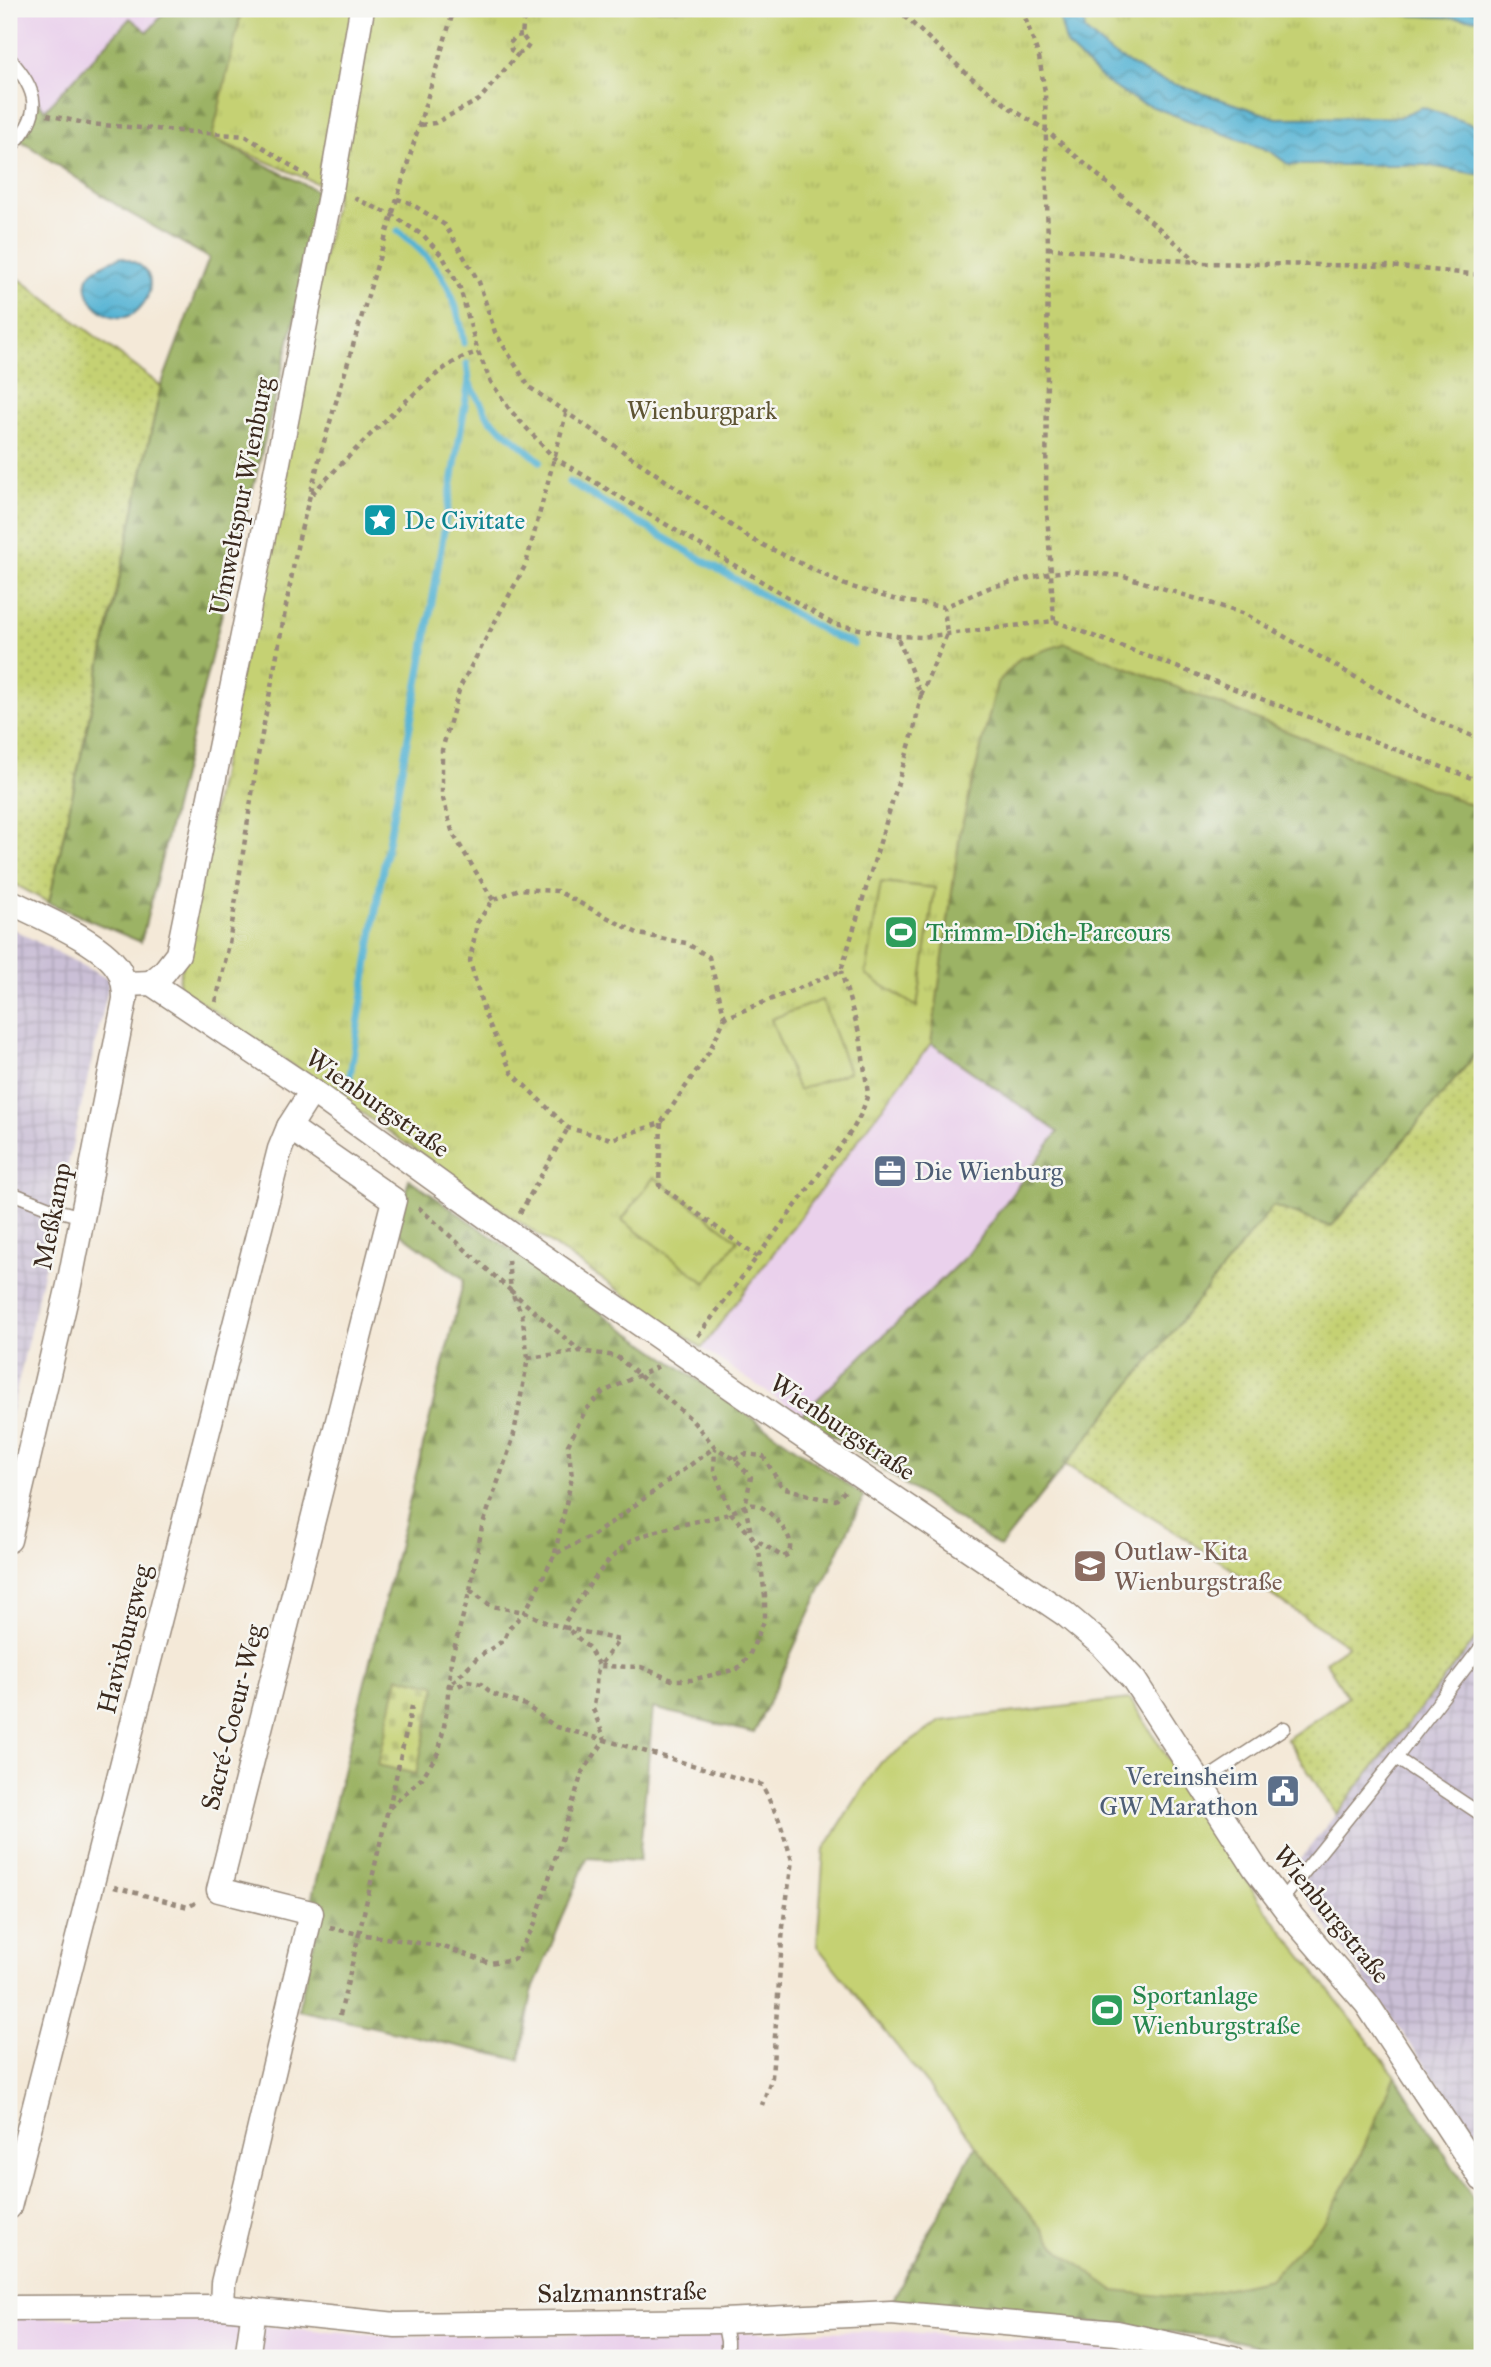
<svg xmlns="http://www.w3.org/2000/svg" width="1491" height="2367" font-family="'IM FELL Great Primer',serif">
  <defs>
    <pattern id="industrial-grid" width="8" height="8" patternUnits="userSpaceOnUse" patternTransform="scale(1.75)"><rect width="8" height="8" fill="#cabfd6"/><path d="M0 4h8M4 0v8" fill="none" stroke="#aea4b7"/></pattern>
    <pattern id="grass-dots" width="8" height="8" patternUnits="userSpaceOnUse" patternTransform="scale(1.75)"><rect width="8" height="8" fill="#c5d173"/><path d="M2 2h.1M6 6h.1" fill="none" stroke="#aab463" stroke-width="1.8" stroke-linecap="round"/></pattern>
    <pattern id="forest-firs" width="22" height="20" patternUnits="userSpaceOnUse" patternTransform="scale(1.75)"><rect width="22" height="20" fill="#9cb365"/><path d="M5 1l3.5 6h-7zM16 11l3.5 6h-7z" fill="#809253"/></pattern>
    <pattern id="cemetery-stones" width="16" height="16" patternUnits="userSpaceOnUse" patternTransform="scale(1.75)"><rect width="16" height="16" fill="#c5d173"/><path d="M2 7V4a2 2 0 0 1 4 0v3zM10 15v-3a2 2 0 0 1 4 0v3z" fill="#aab463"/></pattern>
    <pattern id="park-tufts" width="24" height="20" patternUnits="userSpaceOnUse" patternTransform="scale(1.75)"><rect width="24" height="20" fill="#c5d173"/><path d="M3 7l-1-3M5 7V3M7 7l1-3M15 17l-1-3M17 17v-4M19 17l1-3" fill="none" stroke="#aab463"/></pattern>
    <pattern id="water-waves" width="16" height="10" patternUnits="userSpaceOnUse" patternTransform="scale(1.75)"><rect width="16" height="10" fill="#56b4d4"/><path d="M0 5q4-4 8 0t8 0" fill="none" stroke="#4893ab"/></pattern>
  </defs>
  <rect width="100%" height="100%" fill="#f6f6f2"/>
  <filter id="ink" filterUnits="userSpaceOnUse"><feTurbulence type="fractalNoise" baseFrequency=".0143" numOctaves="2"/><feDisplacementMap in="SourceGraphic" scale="14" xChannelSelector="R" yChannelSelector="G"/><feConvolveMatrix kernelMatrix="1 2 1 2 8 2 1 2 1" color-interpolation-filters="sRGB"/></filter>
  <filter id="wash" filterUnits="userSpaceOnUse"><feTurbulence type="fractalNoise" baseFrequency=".00686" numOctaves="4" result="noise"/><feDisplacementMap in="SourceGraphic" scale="28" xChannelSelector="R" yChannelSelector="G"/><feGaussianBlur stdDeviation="1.57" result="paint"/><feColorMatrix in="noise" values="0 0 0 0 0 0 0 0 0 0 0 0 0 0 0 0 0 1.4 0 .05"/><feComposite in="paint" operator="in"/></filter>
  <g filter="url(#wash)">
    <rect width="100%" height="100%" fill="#f4e9d8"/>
    <g fill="#ead1ec">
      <polygon points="9,9 167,9 148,32 131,18 45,110 9,58"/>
      <polygon points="931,1043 1058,1131 966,1256 801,1415 702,1348"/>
      <polygon points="9,2318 154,2318 395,2336 896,2331 1120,2349 1151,2358 9,2358"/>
    </g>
    <g fill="url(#industrial-grid)">
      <polygon points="9,927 110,980 9,1423"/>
      <polygon points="1482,1631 1482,2145 1289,1873"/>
    </g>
    <g fill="url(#grass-dots)" stroke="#807e48" stroke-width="2">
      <polygon points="9,271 161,386 49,903 9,881"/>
      <polygon points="1482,1047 1482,1631 1336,1814 1287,1739 1348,1697 1325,1661 1348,1646 1182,1536 1066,1465 1273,1205 1331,1227"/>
    </g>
    <g fill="url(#forest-firs)" stroke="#6c6e42" stroke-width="2">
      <polygon points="167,9 454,9 218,141 325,195 141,942 49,903 161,386 209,258 124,210 19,139 34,97 45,110 130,18 148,32"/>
      <polygon points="1066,643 1472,805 1482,813 1482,1047 1331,1227 1273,1206 1000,1547 801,1415 966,1256 1058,1132 931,1043 960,833 997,683 1020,658"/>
      <polygon points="409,1179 864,1496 754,1733 653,1708 639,1861 587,1858 532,1992 520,2060 298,2010 322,1909 310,1905 464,1279 396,1230"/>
      <polygon points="1395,2075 1482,2213 1482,2358 1310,2358 1224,2338 893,2300 976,2145 1060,2251 1325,2221 1357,2163"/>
    </g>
    <polygon fill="url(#cemetery-stones)" stroke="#807e48" stroke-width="2" points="398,1677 436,1685 416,1774 378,1765"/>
    <polygon fill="url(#park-tufts)" stroke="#807e48" stroke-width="2" points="242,9 1482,9 1482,813 1472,805 1066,643 1020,658 997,683 960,833 931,1043 702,1348 178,986 337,192 212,138"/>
    <g fill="#c5d173" stroke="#807e48" stroke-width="2">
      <polygon points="881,882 935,888 917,1007 866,975"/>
      <polygon points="822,1000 849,1072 798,1090 771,1019"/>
      <polygon points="654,1177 738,1240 706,1283 622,1220"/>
      <polygon points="1130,1699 1263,1906 1395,2075 1357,2163 1325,2221 1270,2279 1181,2298 1115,2291 1060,2251 817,1946 824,1849 879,1764 941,1721"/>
    </g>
    <g fill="url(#water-waves)" stroke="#486f79" stroke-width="2">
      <polygon points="1057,9 1083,9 1085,31 1111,53 1153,77 1277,118 1399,117 1422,107 1482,128 1482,175 1425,165 1289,165 1270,151 1137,101 1108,84 1067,46"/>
      <polygon points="1316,9 1482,9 1482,19 1344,12"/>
      <path d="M121 257C135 262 150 267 150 284 150 294 146 302 139 309 115 335 71 294 92 272 99 265 111 261 121 257Z"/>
    </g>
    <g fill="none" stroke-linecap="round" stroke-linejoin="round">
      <g stroke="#56b4d4" stroke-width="7">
        <path d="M398 231C440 263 456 291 464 343"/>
        <polyline points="469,382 489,418 540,461"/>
        <polyline points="569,482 829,634 854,644"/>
        <polyline points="348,1089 380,885 421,668 469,381 467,364"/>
      </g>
    </g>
  </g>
  <g filter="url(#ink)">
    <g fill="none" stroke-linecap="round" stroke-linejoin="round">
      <g stroke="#988a7b" stroke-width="15">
        <g id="service">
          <path d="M9 58C39 92 44 114 9 149"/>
          <polyline points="9,1192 52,1209 83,1217"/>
          <polyline points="1396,1758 1482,1646"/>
          <polyline points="1199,1784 1284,1728"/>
          <polyline points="1280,1902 1396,1758 1482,1815"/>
          <polyline points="723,2321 727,2341 727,2358"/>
        </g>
      </g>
      <g stroke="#988a7b" stroke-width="27">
        <g id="minor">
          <path d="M9 901C38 916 106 943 120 972 124 981 125 989 125 999L69 1285 9 1540"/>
          <polyline points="151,983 164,972 178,954 271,498 331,190 362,9"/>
          <polyline points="125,984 151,983 312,1091 509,1233 783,1423 1065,1614 1102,1645 1134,1680 1255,1868 1292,1917 1367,2004 1482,2179"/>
          <polyline points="9,2207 280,1149 289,1127 312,1091"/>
          <polyline points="222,2307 223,2283 311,1913 219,1890 394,1200 289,1127"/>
          <polyline points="9,2308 222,2307 396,2325 723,2321 891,2313 1117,2333 1233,2358"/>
          <polyline points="247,2358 254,2310"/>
        </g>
      </g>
      <g stroke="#988a7b" stroke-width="4.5" stroke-dasharray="5 5" stroke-linecap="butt">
        <polyline points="897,9 967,74 1010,108 1046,130 1199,263 1389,266 1482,275"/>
        <polyline points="1022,9 1039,57 1045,92 1048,248 1046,496 1054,621"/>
        <polyline points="522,35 516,36 510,43 511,50 518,54 525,51 529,45 522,35 525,9"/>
        <polyline points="47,115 89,124 246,136 311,179"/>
        <polyline points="421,125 435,123 479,100 518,54"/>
        <polyline points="354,198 392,215 424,236 443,257 460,288 478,352 491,382 510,410 553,457 833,624 897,636 922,637 1054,621 1482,782"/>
        <polyline points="397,199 410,203 445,225 479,282 495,332 529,387 751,539 845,585 897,600 944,607 991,587 1051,573 1069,571 1124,576 1245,614 1420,714 1482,740"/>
        <polyline points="1048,248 1197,262"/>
        <path d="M312 494C343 462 373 431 406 401 429 381 448 360 478 352"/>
        <polyline points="921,695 947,634 944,607"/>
        <polyline points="493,900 453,834 442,795 442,750 460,687 526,564 566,414"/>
        <polyline points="216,1002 229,944 257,761 298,542 321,452 454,9"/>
        <polyline points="725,1018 709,957 686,943 639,934 557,891 519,889 493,900 477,923 470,961 485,1015 512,1073 568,1128 612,1139 661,1123 709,1052 725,1018 841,971 914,730 921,695 897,636"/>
        <polyline points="661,1123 659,1185 757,1257"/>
        <polyline points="520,1213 568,1128"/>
        <path d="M508 1260 511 1291 580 1351 616 1356 690 1418 715 1447 734 1459 751 1477 745 1506 752 1537 759 1551 765 1596V1619L749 1656 737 1669 691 1680H672L641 1667 599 1666C594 1681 598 1692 593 1709L605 1740 556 1727 525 1705 493 1694 481 1684 468 1681 458 1686H449L477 1658 504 1640 509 1628 525 1612 555 1554 594 1535 715 1447"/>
        <polyline points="698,1336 853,1129 862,1112 868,1094 860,1036 841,971"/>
        <polyline points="528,1358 580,1351"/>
        <polyline points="734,1459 745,1454 763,1456 782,1487 819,1498 836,1500 845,1491"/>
        <polyline points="555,1553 572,1477 568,1445 585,1411 603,1392 659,1366"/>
        <path d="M470 1590 491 1606 525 1612 547 1623 567 1628 589 1648 599 1666 619 1640 567 1628 565 1622C583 1594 601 1564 628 1543 644 1531 704 1520 725 1515 735 1512 745 1503 756 1505 767 1507 785 1528 789 1538 791 1543 790 1549 789 1554L783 1557 752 1537 731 1513 714 1470 715 1448"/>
        <polyline points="389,1808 412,1706"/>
        <polyline points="114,1887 188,1907 199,1901"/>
        <polyline points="330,1928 359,1934 388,1809 422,1778 439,1751 446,1716 451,1660 470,1590 482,1527 513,1439 528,1358 522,1314 511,1291 416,1205"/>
        <polyline points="340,2015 359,1934 444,1947 490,1963 514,1959 534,1926 582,1773 605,1740 762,1785 779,1820 792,1860 783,1927 772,2077 762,2105"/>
      </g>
      <use href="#service" stroke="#fff" stroke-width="12"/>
      <use href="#minor" stroke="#fff" stroke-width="24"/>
    </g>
  </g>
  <defs>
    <g id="sight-square" transform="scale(1.75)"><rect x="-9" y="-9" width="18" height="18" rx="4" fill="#0f9aa8" stroke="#f6f6f2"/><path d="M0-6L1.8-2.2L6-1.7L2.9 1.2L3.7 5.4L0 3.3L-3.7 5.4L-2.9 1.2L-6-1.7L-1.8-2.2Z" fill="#fff"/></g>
    <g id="stadium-square" transform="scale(1.75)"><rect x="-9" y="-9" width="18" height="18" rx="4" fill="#2e9e5b" stroke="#f6f6f2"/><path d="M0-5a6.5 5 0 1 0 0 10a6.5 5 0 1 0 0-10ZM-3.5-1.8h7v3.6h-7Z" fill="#fff"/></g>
    <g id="office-square" transform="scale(1.75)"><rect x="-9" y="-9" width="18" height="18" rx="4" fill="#5c6f8a" stroke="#f6f6f2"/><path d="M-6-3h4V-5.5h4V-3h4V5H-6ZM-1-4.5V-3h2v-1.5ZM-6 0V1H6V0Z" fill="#fff"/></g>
    <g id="school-square" transform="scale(1.75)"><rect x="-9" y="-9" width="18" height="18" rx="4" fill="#8d6e63" stroke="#f6f6f2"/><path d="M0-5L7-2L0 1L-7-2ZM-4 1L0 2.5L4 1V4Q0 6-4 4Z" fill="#fff"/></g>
    <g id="civic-square" transform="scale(1.75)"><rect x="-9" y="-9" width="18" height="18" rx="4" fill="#5c6f8a" stroke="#f6f6f2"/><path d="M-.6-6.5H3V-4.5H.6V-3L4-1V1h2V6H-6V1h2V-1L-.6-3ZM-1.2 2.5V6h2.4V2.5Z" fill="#fff"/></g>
  </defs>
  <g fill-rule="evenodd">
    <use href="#sight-square" x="380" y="520"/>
    <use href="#stadium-square" x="901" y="932"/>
    <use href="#office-square" x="890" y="1171"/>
    <use href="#school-square" x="1090" y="1566"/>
    <use href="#civic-square" x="1283" y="1791"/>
    <use href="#stadium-square" x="1107" y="2010"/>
  </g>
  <g text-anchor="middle" stroke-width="5" stroke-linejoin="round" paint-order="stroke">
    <g font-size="26" fill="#5e5433" stroke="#f6f6f2">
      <text x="702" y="419">Wienburgpark</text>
    </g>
    <g font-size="26" fill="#3b2a1e" stroke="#f6f6f2">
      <text transform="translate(241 496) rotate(-79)" y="9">Umweltspur Wienburg</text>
      <text transform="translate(378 1103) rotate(35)" y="9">Wienburgstraße</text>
      <text transform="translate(52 1216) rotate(-79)" y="9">Meßkamp</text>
      <text transform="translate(843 1427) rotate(34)" y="9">Wienburgstraße</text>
      <text transform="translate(124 1639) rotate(-76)" y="9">Havixburgweg</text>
      <text transform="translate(232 1717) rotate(-76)" y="9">Sacré-Coeur-Weg</text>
      <text transform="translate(1332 1914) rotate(51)" y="9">Wienburgstraße</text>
      <text transform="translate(622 2292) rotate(-1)" y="9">Salzmannstraße</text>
    </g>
    <g font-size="26" fill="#0d838f" stroke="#f6f6f2" text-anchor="start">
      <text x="404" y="529">De Civitate</text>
    </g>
    <g font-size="26" fill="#27864d" stroke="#f6f6f2" text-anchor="start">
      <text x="926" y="941">Trimm-Dich-Parcours</text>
      <text x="1132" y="2004">Sportanlage<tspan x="1132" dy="30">Wienburgstraße</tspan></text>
    </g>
    <g font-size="26" fill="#4e5e75" stroke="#f6f6f2" text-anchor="start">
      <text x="914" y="1180">Die Wienburg</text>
      <text x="1258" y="1785" text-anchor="end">Vereinsheim<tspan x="1258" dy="30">GW Marathon</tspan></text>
    </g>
    <g font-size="26" fill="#785e54" stroke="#f6f6f2" text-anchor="start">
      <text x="1114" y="1560">Outlaw-Kita<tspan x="1114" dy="30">Wienburgstraße</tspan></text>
    </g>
  </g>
  <rect width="1491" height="2367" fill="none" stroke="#f6f6f2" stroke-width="35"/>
</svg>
